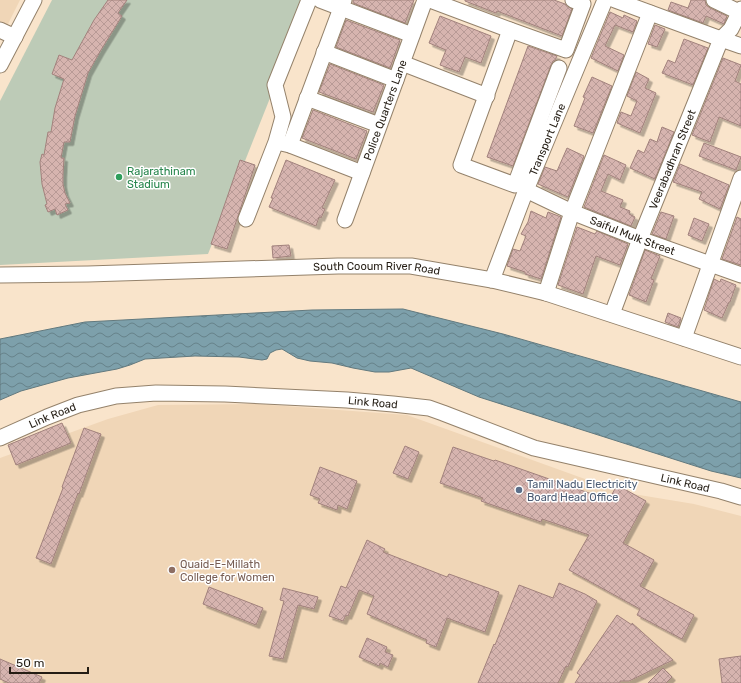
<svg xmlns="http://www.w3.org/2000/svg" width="741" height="683" font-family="Rubik,sans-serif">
  <defs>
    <pattern id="water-waves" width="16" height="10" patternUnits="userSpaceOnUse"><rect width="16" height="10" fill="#7da0ab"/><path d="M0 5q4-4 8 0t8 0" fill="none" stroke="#66828a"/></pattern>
    <pattern id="building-cross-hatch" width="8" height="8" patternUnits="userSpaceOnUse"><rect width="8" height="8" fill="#d6b4af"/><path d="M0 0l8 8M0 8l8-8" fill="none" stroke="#b89a96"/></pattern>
    <filter id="shadow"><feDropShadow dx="3.5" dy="3.5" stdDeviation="0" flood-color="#0004"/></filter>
  </defs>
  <rect width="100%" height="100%" fill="#f9e4cb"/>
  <g fill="#f0d6b7">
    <polygon points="0,0 20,0 0,40"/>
    <polygon points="257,404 407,415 621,492 694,504 741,516 741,683 0,683 0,458 108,419 158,405"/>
  </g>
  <polygon fill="#bdcbb7" points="52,0 309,0 208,254 0,265 0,101"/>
  <polygon fill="url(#water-waves)" stroke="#62797e" points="403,309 503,334 741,402 741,478 711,471 479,397 411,368 389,372 375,372 353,368 332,363 310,361 297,358 282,349 276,350 270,353 267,359 262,360 239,357 195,356 145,359 130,365 117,369 68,378 21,391 0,400 0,339 85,322 312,310"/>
  <g fill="url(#building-cross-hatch)" stroke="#a1817c" filter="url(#shadow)">
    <polygon points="108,0 127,0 118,13 122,16 101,50 88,73 75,116 70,142 64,142 61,158 64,158 63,174 63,184 65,193 70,203 65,204 68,210 57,215 55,209 48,212 45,205 47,204 42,184 40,162 42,154 44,155 48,132 51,132 55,108 64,79 52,74 59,55 72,60 94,20"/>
    <polygon points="353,0 414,0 405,23 353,3"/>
    <polygon points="465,0 554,0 565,4 572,9 562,36 497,11 496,13 465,1"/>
    <polygon points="691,0 705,0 706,5 710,8 727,16 724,24 706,16 703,23 668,10 671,2 688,8"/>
    <polygon points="610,12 623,18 624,15 637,21 633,32 615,25 605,46 624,55 618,71 591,58"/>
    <polygon points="440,16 491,36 481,63 465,57 459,72 440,65 446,50 429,43"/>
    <polygon points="346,20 400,40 390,68 336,47"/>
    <polygon points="655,25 665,29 657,47 648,44"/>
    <polygon points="684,39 708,48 693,85 662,73 668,60 675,63"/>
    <polygon points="528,46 557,56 555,60 553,61 551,65 513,166 487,157"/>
    <polygon points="723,58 741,65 735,81 741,84 741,126 719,117 710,142 692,135"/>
    <polygon points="330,64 384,85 373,112 319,92"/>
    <polygon points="636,72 649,79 645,88 656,93 640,133 617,123 621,112 631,116 637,101 627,96"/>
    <polygon points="592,77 612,86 593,133 574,126 585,98 583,97"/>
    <polygon points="313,110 367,131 356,159 302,138"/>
    <polygon points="662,127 674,132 655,179 630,168 638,150 644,153 650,139 657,142"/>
    <polygon points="704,143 741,157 736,170 699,156"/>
    <polygon points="567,148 584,156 568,197 538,184 545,167 557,171"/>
    <polygon points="604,155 626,165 620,180 608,174 601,191 623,200 620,207 630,211 629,214 635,217 631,226 584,207"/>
    <polygon points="240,160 255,165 227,249 211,244"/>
    <polygon points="286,160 335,180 322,208 325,209 321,218 319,217 316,226 269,207 273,198 271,198"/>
    <polygon points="680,164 729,185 720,209 699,199 702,192 673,182"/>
    <polygon points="531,211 546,218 548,212 561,217 541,279 525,274 525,272 507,266 513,249 520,251 526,236 521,234 528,222"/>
    <polygon points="661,212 674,216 666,239 652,234"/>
    <polygon points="737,217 741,219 741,265 722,259"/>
    <polygon points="694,218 709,224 702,241 688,235"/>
    <polygon points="577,227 595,234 597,231 628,244 620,265 596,256 583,294 558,285"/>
    <polygon points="289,245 291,256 273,258 272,246"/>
    <polygon points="645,250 660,256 651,279 654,280 646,302 629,295"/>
    <polygon points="714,279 720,282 721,279 736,285 730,302 729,302 722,318 704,310"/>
    <polygon points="668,313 681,318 678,327 665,322"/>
    <polygon points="62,423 71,443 16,465 8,445"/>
    <polygon points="84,428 101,434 79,494 78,493 51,564 36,558 63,488 62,487"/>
    <polygon points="405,446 419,452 408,479 393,473"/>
    <polygon points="453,447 494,461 495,460 609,500 617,485 646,501 623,543 654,560 640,586 694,615 682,639 637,615 640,609 569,570 589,535 542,519 541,522 481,501 483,498 440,483"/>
    <polygon points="320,467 357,481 347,509 338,505 337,510 318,503 320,499 310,495"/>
    <polygon points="367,540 385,549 383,552 447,577 449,574 499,592 485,632 447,618 436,647 426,643 427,640 367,614 374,596 359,590 348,616 346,615 343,621 329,616 341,586 346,588"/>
    <polygon points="559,583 585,594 597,601 568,667 566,666 558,683 478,683 494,644 495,645 519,585 553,598"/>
    <polygon points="209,587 263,608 256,625 203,604"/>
    <polygon points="283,588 318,597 314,609 298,605 283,659 269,656 284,601 280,600"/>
    <polygon points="617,615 632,625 632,623 673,660 629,681 620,681 620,683 575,683 580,675 577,673"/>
    <polygon points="367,638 387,647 385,652 393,655 388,667 380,663 379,666 359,657"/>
    <polygon points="741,656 741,683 722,683 719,659"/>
    <polygon points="0,659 42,677 39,683 9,683 0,679"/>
    <polygon points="663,668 672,677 666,683 648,683"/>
  </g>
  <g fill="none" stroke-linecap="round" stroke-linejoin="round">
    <g stroke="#94826b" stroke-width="17">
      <g id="minor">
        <polyline points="320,0 412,35"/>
        <polyline points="430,0 510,30 566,50 583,4 573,0"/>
        <polyline points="615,0 721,39 741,46"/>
        <polyline points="714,0 739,12"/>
        <polyline points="0,30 15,37"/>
        <polyline points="510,30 461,165 515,185 559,68"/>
        <polyline points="324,52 396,80"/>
        <polyline points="402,63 487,96"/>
        <polyline points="0,65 34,0"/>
        <polyline points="307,98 379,125"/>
        <polyline points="281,143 290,145 362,173"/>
        <polyline points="290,145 344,0"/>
        <path id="s1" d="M526 190 572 212 640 239 741 275"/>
        <polyline points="246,219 276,142 283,117 275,85 309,0"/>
        <path id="s2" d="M345 220 425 0"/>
        <path id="s3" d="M0 275 88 274 338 266H411L492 280 546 293 741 357"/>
        <path id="s4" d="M492 280 526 190 605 0"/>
        <polyline points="546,293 572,212 650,13"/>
        <path id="s5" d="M612 314 640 239 721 39 731 29 741 9"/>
        <polyline points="684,338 741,178"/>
        <path id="s6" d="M0 438 47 417 78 405 95 401 116 396 156 393 225 394 347 400 393 404 429 408 443 413 534 448 721 491 741 497"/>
      </g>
    </g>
    <use href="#minor" stroke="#fff" stroke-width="15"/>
  </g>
  <circle fill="#2e9e5b" stroke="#fff" stroke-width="1.5" cx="119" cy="177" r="4"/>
  <circle fill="#5c6f8a" stroke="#fff" stroke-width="1.5" cx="519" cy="490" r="4"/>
  <circle fill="#8d6e63" stroke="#fff" stroke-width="1.5" cx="172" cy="570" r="4"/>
  <g text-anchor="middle" stroke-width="3" stroke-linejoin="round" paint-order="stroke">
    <g font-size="11" fill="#241d14" stroke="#fff">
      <text dy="4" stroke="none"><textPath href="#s2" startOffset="117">Police Quarters Lane</textPath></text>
      <text dy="4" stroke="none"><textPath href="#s4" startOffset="151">Transport Lane</textPath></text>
      <text dy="4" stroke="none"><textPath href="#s5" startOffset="166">Veerabadhran Street</textPath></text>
      <text dy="4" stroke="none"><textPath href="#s1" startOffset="116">Saiful Mulk Street</textPath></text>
      <text dy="4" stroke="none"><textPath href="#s3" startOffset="377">South Cooum River Road</textPath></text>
      <text dy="4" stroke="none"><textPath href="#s6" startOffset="381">Link Road</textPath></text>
      <text dy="4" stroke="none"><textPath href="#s6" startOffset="57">Link Road</textPath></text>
      <text dy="4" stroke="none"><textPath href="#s6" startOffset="705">Link Road</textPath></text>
    </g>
    <g font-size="11" fill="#27864d" stroke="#fff" text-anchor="start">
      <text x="127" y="175">Rajarathinam<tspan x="127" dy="13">Stadium</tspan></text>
    </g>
    <g font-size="11" fill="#4e5e75" stroke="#fff" text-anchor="start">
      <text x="527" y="488">Tamil Nadu Electricity<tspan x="527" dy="13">Board Head Office</tspan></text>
    </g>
    <g font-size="11" fill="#785e54" stroke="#fff" text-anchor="start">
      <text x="180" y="568">Quaid-E-Millath<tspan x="180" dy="13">College for Women</tspan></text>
    </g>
  </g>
  <path d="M10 667v6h78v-6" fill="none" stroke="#241d14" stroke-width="2"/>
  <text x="16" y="667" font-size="12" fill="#241d14" stroke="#ffffff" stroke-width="3" paint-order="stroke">50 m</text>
</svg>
